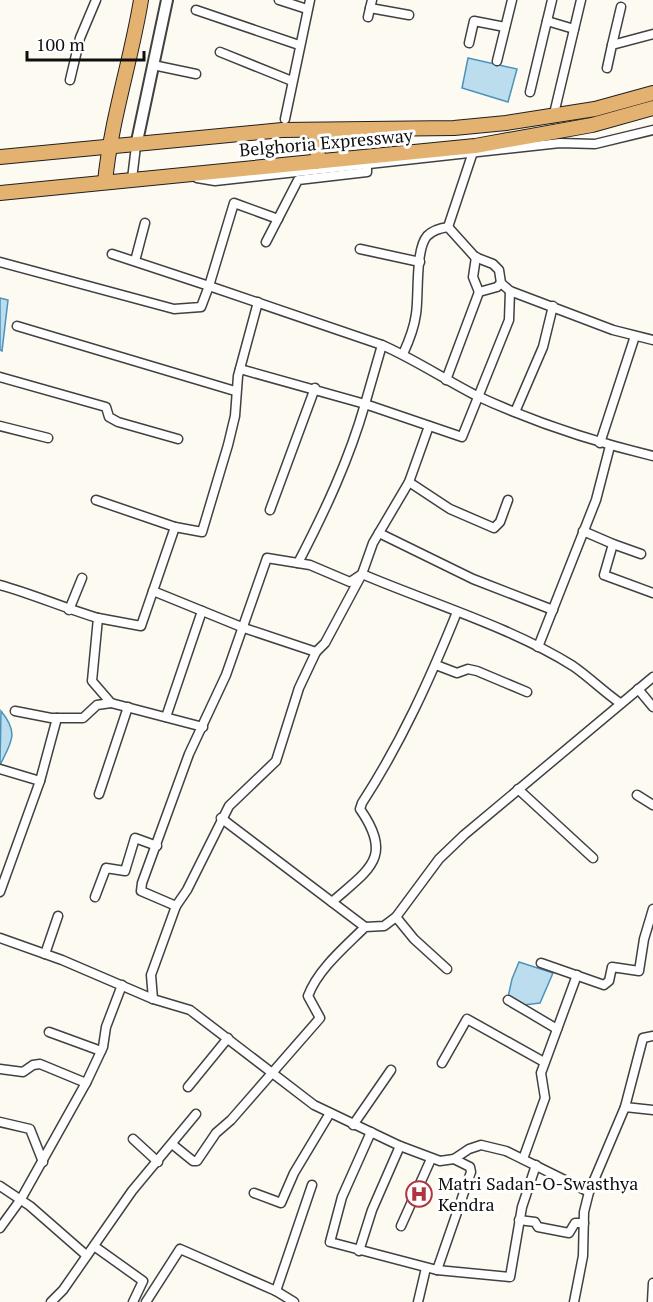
<svg xmlns="http://www.w3.org/2000/svg" width="653" height="1302" font-family="'PT Serif',serif">
  <rect width="100%" height="100%" fill="#fdfaf1"/>
  <g fill="#bde" stroke="#4c93bc" stroke-width="1.5">
    <polygon points="468,58 517,69 508,102 462,88"/>
    <polygon points="0,298 8,300 2,351 0,350"/>
    <path d="M1 711C19 733 12 741 0 765Z"/>
    <polygon points="519,962 553,973 540,1003 524,1005 508,997 512,979"/>
  </g>
  <g fill="none" stroke-linecap="round" stroke-linejoin="round">
    <g stroke="#414141" stroke-width="11">
      <g id="minor">
        <polyline points="279,0 307,9"/>
        <polyline points="370,8 409,15"/>
        <polyline points="196,10 299,45"/>
        <polyline points="368,17 372,0"/>
        <polyline points="547,21 574,29"/>
        <polyline points="469,43 474,21 505,27"/>
        <polyline points="612,45 621,7"/>
        <polyline points="220,52 292,81"/>
        <polyline points="497,61 512,0"/>
        <polyline points="153,65 196,74"/>
        <polyline points="607,68 612,45 653,34"/>
        <polyline points="70,80 80,38 96,0"/>
        <polyline points="530,92 552,0"/>
        <polyline points="553,118 581,0"/>
        <polyline points="285,119 310,0"/>
        <polyline points="197,178 215,181 560,143 595,144 653,130"/>
        <polyline points="132,179 136,146"/>
        <polyline points="448,227 475,257 493,264 499,270 501,283 510,291 613,330 653,340"/>
        <polyline points="266,242 298,180 367,172 367,164"/>
        <polyline points="360,249 420,262"/>
        <polyline points="112,254 209,286 234,203 278,219"/>
        <polyline points="476,257 473,277 479,292"/>
        <polyline points="135,261 145,223"/>
        <path d="M0 262 174 309 201 307 209 286 382 345C414 359 444 379 475 395 533 422 591 441 653 456"/>
        <polyline points="17,326 235,391"/>
        <polyline points="382,345 365,404 462,437 509,320 510,291"/>
        <path d="M403 354C409 341 414 329 416 314 419 296 415 250 427 236 432 231 441 228 448 227L474 149"/>
        <path d="M240 369 365 404C349 460 325 511 298 563"/>
        <polyline points="0,377 106,407 109,417 118,422 178,439"/>
        <polyline points="446,380 479,292 497,287 501,283"/>
        <polyline points="515,412 543,347 553,306"/>
        <polyline points="0,426 48,438"/>
        <polyline points="600,443 635,336"/>
        <polyline points="409,482 450,509 494,528 500,522 508,500"/>
        <polyline points="96,500 175,527 202,532 228,445 235,416 238,376 258,302"/>
        <polyline points="270,510 315,388"/>
        <polyline points="583,531 613,544 604,575 653,593"/>
        <polyline points="379,533 473,579 553,610"/>
        <polyline points="613,544 641,554"/>
        <path d="M0 585C33 594 64 608 98 618L92 681 111 703 203 727"/>
        <polyline points="153,591 244,628 316,652"/>
        <polyline points="69,610 82,578"/>
        <polyline points="98,618 141,626 175,527"/>
        <polyline points="538,647 596,500 610,446"/>
        <polyline points="436,665 457,673 468,669 477,671 527,692"/>
        <polyline points="638,689 653,707"/>
        <polyline points="15,711 51,718 83,718 97,705 111,703"/>
        <polyline points="166,717 202,611"/>
        <polyline points="0,769 40,781"/>
        <polyline points="518,789 593,858"/>
        <polyline points="99,794 128,707"/>
        <polyline points="637,795 653,805"/>
        <polyline points="221,818 365,927"/>
        <polyline points="0,892 40,781 57,718"/>
        <polyline points="95,897 106,868 125,871 135,838 157,846"/>
        <path d="M332 902C369 869 394 858 360 809L362 803C401 743 430 679 457 612"/>
        <polyline points="176,906 187,890 229,806 276,761 299,688 316,652 325,643 362,574 373,543 409,482 429,426"/>
        <polyline points="396,917 414,939 447,969"/>
        <polyline points="0,938 62,960 153,999 190,1010 314,1105 400,1146 440,1161 454,1159 469,1149 481,1145 506,1151 589,1192"/>
        <polyline points="45,954 58,916"/>
        <polyline points="541,963 604,985 609,981 612,967 639,971 644,939 653,909"/>
        <path d="M153 999 151 975 176 906 141 891 142 883 189 754 226 675 267 558 310 565 350 582 362 574C430 603 511 627 573 666 589 677 604 692 620 703"/>
        <polyline points="508,1000 557,1029"/>
        <polyline points="49,1032 101,1051"/>
        <polyline points="442,1063 467,1019 544,1062"/>
        <polyline points="0,1069 23,1072 33,1065 40,1064 86,1083"/>
        <polyline points="188,1087 228,1038"/>
        <polyline points="625,1107 643,1038 653,1036"/>
        <polyline points="0,1122 30,1129 43,1162"/>
        <polyline points="353,1125 391,1070"/>
        <polyline points="371,1132 342,1197 330,1242 437,1270 510,1277 522,1207 536,1165"/>
        <polyline points="133,1139 158,1162"/>
        <path d="M172 1144 193 1161H197L216 1133 231 1120 320 1018 308 996C318 969 346 946 365 927L384 926 396 917 439 859 464 835 653 677"/>
        <polyline points="523,1159 545,1098 541,1073 577,975"/>
        <polyline points="0,1186 30,1206 86,1255"/>
        <polyline points="254,1193 281,1203 294,1173 330,1113"/>
        <polyline points="519,1220 535,1222 538,1227 569,1233 575,1223 584,1223"/>
        <polyline points="401,1226 431,1159"/>
        <polyline points="0,1228 21,1199 87,1081 103,1047 106,1027 122,985"/>
        <polyline points="94,1246 143,1281 133,1302"/>
        <polyline points="359,1251 372,1210 400,1146"/>
        <polyline points="437,1270 471,1172 470,1167 454,1159"/>
        <polyline points="276,1291 312,1185"/>
        <polyline points="51,1302 63,1290 132,1191 196,1114"/>
        <polyline points="146,1302 180,1249 276,1291 294,1302"/>
        <polyline points="418,1302 426,1268"/>
        <polyline points="574,1302 583,1256 584,1212 589,1192 625,1107 653,1110"/>
        <polyline points="652,1302 653,1283"/>
      </g>
    </g>
    <g stroke="#414141" stroke-width="14">
      <polyline id="tertiary" points="136,146 167,0"/>
    </g>
    <g stroke="#1f1f1f" stroke-width="16">
      <g id="trunk">
        <polyline points="310,130 316,135 318,157 316,162"/>
        <polyline points="0,157 282,130 454,128 506,123 595,109 653,93"/>
        <path d="M105 182C111 120 131 61 141 0"/>
        <polyline points="0,193 475,146 592,125 653,108"/>
      </g>
    </g>
    <use href="#minor" stroke="#fff" stroke-width="8"/>
    <use href="#tertiary" stroke="#fff" stroke-width="10"/>
    <use href="#trunk" stroke="#e4b270" stroke-width="14"/>
  </g>
  <defs>
    <g id="hospital-ring" transform="scale(1.35)"><circle r="9.5" fill="#fff" stroke="#ad3741" stroke-width="1.5"/><path d="M-5-5h3v3.5h4V-5h3V5h-3V1.5h-4V5h-3Z" fill="#ad3741"/></g>
  </defs>
  <g fill-rule="evenodd">
    <use href="#hospital-ring" x="419" y="1194"/>
  </g>
  <g text-anchor="middle" stroke-width="6" stroke-linejoin="round" paint-order="stroke">
    <g font-size="18" fill="#0e0e0e" stroke="#fff">
      <text transform="translate(326 143) rotate(-5)" y="6">Belghoria Expressway</text>
    </g>
    <g font-size="18" fill="#0e0e0e" stroke="#fff" text-anchor="start">
      <text x="438" y="1190">Matri Sadan-O-Swasthya<tspan x="438" dy="21">Kendra</tspan></text>
    </g>
  </g>
  <path d="M27 51v9h117v-9" fill="none" stroke="#0e0e0e" stroke-width="3"/>
  <text x="36" y="51" font-size="18" fill="#0e0e0e" stroke="#ffffff" stroke-width="4.5" paint-order="stroke">100 m</text>
</svg>
